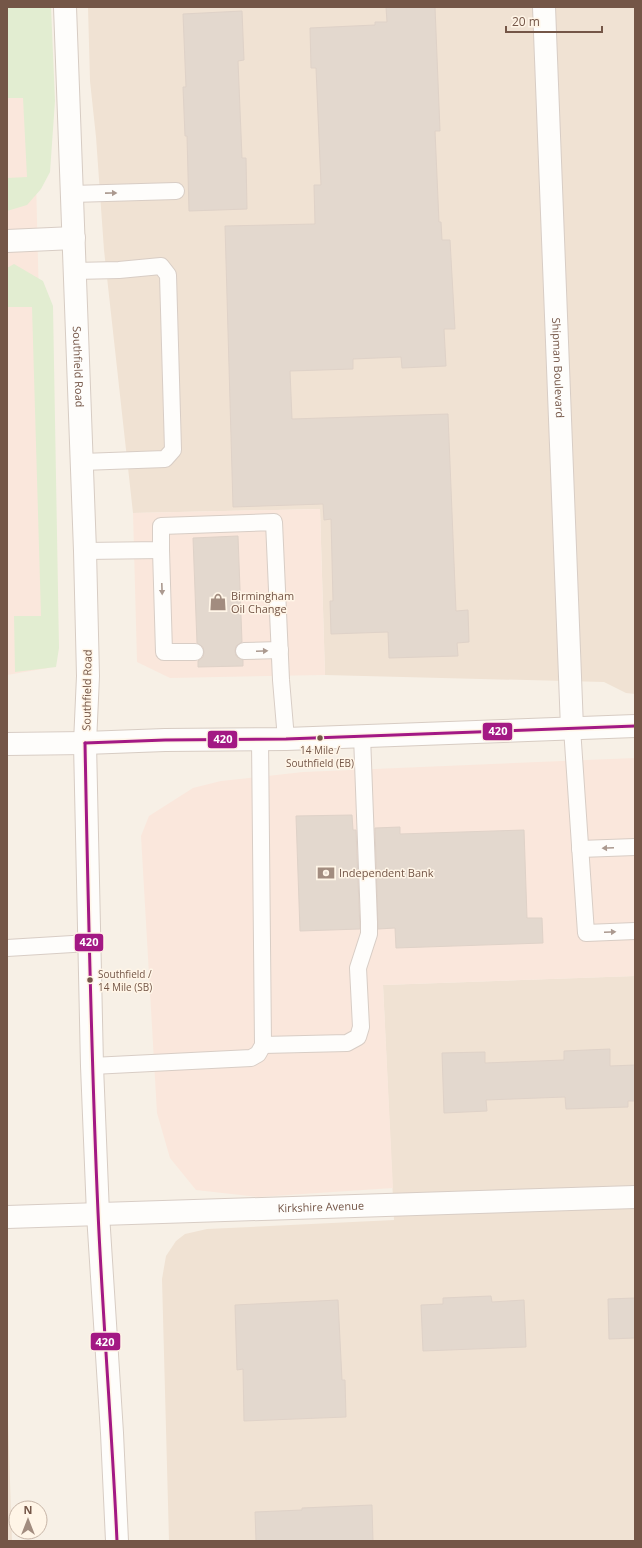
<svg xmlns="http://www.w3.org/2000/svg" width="642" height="1548" font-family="'Open Sans',sans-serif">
  <rect width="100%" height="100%" fill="#f7f0e6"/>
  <g fill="#f0e2d3">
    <polygon points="88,7 635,7 635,694 626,693 604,682 325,675 320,509 133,513 104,250 96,137 90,81"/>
    <polygon points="635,976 635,1541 169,1541 162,1279 166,1256 176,1241 185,1234 207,1229 394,1220 383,985"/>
    <polygon points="7,1391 12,1541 7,1541"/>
  </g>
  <g fill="#fae7dc">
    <polygon points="34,97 48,668 7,675 7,98"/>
    <polygon points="320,509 325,675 170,678 137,662 133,513"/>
    <polygon points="635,758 635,976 383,985 393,1188 258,1197 196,1190 170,1158 157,1113 141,836 149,816 193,788 221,781 303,772"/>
  </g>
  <g fill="#e2edd1">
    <polygon points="7,7 51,7 55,101 50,172 41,189 27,205 7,211 7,178 27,177 23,98 7,98"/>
    <polygon points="14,264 43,281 53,306 59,648 56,667 15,672 14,616 41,616 32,307 7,307 7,268"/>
  </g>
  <g fill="#e3d8ce" stroke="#dfd2c8">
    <polygon points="386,7 435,7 440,131 435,131 439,222 441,222 442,240 450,240 455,329 444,329 446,366 402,368 401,357 353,359 353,369 290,371 292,419 448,414 456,611 468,610 469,642 457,643 458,656 389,658 388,632 331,634 330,601 333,601 331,519 324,520 323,504 233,507 225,226 315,224 314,185 321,185 316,68 311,68 310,28 375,25 375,22 387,22"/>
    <polygon points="242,11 244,60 238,61 242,158 246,158 247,209 189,211 187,136 185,136 183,87 186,87 183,14"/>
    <polygon points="238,536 242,642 236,646 235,651 236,656 243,660 243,666 198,667 198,661 203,657 204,652 203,647 197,643 193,538"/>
    <polygon points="352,815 353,830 356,830 360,929 300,931 296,816"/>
    <polygon points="400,827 400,834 524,830 527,918 542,918 543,943 396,948 395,928 378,929 375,828"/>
    <polygon points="610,1049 610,1066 635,1065 635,1101 628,1101 628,1107 566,1109 565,1097 486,1100 487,1111 444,1113 442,1053 485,1052 485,1063 564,1060 564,1051"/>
    <polygon points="491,1296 492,1302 524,1300 526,1347 423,1351 421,1305 443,1304 443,1298"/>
    <polygon points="635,1298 635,1338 609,1339 608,1299"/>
    <polygon points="338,1300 342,1380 345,1380 346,1417 244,1421 243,1369 237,1370 235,1305"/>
    <polygon points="372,1505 373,1541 256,1541 255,1512 302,1510 302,1508"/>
  </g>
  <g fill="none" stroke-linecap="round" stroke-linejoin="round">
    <g stroke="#d8cdc5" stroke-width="18">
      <g id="service">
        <polyline points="72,194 176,191"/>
        <polyline points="74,271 119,270 161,266 168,275 173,450 165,459 82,462"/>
        <polyline points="161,550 164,652 195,652"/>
        <polyline points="85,551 161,550 161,526 274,522 281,680 286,739"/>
        <polyline points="244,651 280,650"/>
        <polyline points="572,728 586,933 635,931"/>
        <polyline points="580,849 635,847"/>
        <polyline points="7,948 89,943"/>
        <polyline points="263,1045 347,1043 358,1037 361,1027 358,968 369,934 369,922 362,736"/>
        <polyline points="92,1066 251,1058 258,1054 263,1045 260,739"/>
      </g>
    </g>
    <g stroke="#d8cdc5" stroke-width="24">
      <g id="minor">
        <path id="s1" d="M544 7 572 728"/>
        <polyline points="7,241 74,238"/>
        <polyline points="7,744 85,743"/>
        <path id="s2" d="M7 1217 635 1197"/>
      </g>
    </g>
    <g stroke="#d7ccc3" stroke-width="24">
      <g id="secondary">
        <path id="s3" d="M65 7 85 551 88 676 85 743 92 1066 98 1214 112 1433 117 1541"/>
        <polyline points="85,743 165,740 286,739 635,726"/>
      </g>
    </g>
    <use href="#service" stroke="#fefdfb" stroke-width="16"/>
    <use href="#minor" stroke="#fefdfb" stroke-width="22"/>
    <use href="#secondary" stroke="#fefdfb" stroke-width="22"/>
    <g stroke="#fff5e7" stroke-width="6">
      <g id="bus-1">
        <path d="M85 743C88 899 91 1056 98 1212 103 1322 112 1431 117 1541"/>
        <polyline points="85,743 165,740 286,739 635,726"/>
      </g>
    </g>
    <use href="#bus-1" stroke="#a31984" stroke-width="3"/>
  </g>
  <defs><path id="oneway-solid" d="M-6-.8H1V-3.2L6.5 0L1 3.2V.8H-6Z"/></defs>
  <g fill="#ab998f">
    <use href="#oneway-solid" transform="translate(111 193) rotate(-1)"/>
    <use href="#oneway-solid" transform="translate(162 589) rotate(88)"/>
    <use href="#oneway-solid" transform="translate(262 651) rotate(-2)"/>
    <use href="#oneway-solid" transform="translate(608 848) rotate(178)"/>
    <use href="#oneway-solid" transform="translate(610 932) rotate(-2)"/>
  </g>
  <defs>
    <g id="shop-bare" transform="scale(1.38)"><path d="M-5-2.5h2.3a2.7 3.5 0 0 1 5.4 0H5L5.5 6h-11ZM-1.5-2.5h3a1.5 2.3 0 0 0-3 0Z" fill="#a28c7f" stroke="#fff5e7" stroke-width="2.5" paint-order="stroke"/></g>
    <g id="bank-bare" transform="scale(1.38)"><path d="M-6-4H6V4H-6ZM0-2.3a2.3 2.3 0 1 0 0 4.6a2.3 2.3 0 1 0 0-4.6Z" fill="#a28c7f" stroke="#fff5e7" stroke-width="2.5" paint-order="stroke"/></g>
  </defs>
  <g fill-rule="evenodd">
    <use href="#shop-bare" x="218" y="602"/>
    <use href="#bank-bare" x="326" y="873"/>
  </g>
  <g fill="#745647" stroke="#fff5e7" stroke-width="1.5">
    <circle cx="320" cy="738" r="3.5"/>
    <circle cx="90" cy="980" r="3.5"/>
  </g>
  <g text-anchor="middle" stroke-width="3" stroke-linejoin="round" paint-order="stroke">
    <g font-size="10" fill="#745647" stroke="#fff5e7">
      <text x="320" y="754">14 Mile /<tspan x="320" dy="13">Southfield (EB)</tspan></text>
      <text x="98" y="978" text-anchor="start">Southfield /<tspan x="98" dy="13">14 Mile (SB)</tspan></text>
    </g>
    <g font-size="11" fill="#745647" stroke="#fff5e7">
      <text dy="4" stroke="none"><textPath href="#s3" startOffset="360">Southfield Road</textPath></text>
      <text dy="4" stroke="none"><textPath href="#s1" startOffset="361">Shipman Boulevard</textPath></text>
      <text transform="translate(87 690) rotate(-89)" y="4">Southfield Road</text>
      <text dy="4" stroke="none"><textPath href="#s2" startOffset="314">Kirkshire Avenue</textPath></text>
    </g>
    <g font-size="11" fill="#745647" stroke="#fff5e7" text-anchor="start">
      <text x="231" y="600">Birmingham<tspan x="231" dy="13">Oil Change</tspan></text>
      <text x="339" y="877">Independent Bank</text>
    </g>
  </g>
  <g stroke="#fff5e7" stroke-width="1.5">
    <rect x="482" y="722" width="31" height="19" rx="4" fill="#a31984"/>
    <rect x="207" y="730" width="31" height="19" rx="4" fill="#a31984"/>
    <rect x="74" y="933" width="30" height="19" rx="4" fill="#a31984"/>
    <rect x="90" y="1332" width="31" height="19" rx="4" fill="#a31984"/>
  </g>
  <g font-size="11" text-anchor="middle" font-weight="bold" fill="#fff">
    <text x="498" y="735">420</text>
    <text x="223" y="743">420</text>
    <text x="89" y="946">420</text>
    <text x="105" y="1346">420</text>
  </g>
  <rect width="642" height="1548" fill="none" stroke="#745647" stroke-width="16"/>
  <g transform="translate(28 1520)"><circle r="19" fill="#fff5e7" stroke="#c7b5a7"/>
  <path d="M0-3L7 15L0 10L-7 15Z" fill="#a28c7f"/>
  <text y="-6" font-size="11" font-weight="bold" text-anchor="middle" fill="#745647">N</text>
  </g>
  <path d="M506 26v6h96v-6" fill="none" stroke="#745647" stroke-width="2"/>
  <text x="512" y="26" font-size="12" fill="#745647" stroke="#fff5e7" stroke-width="3" paint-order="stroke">20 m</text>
</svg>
